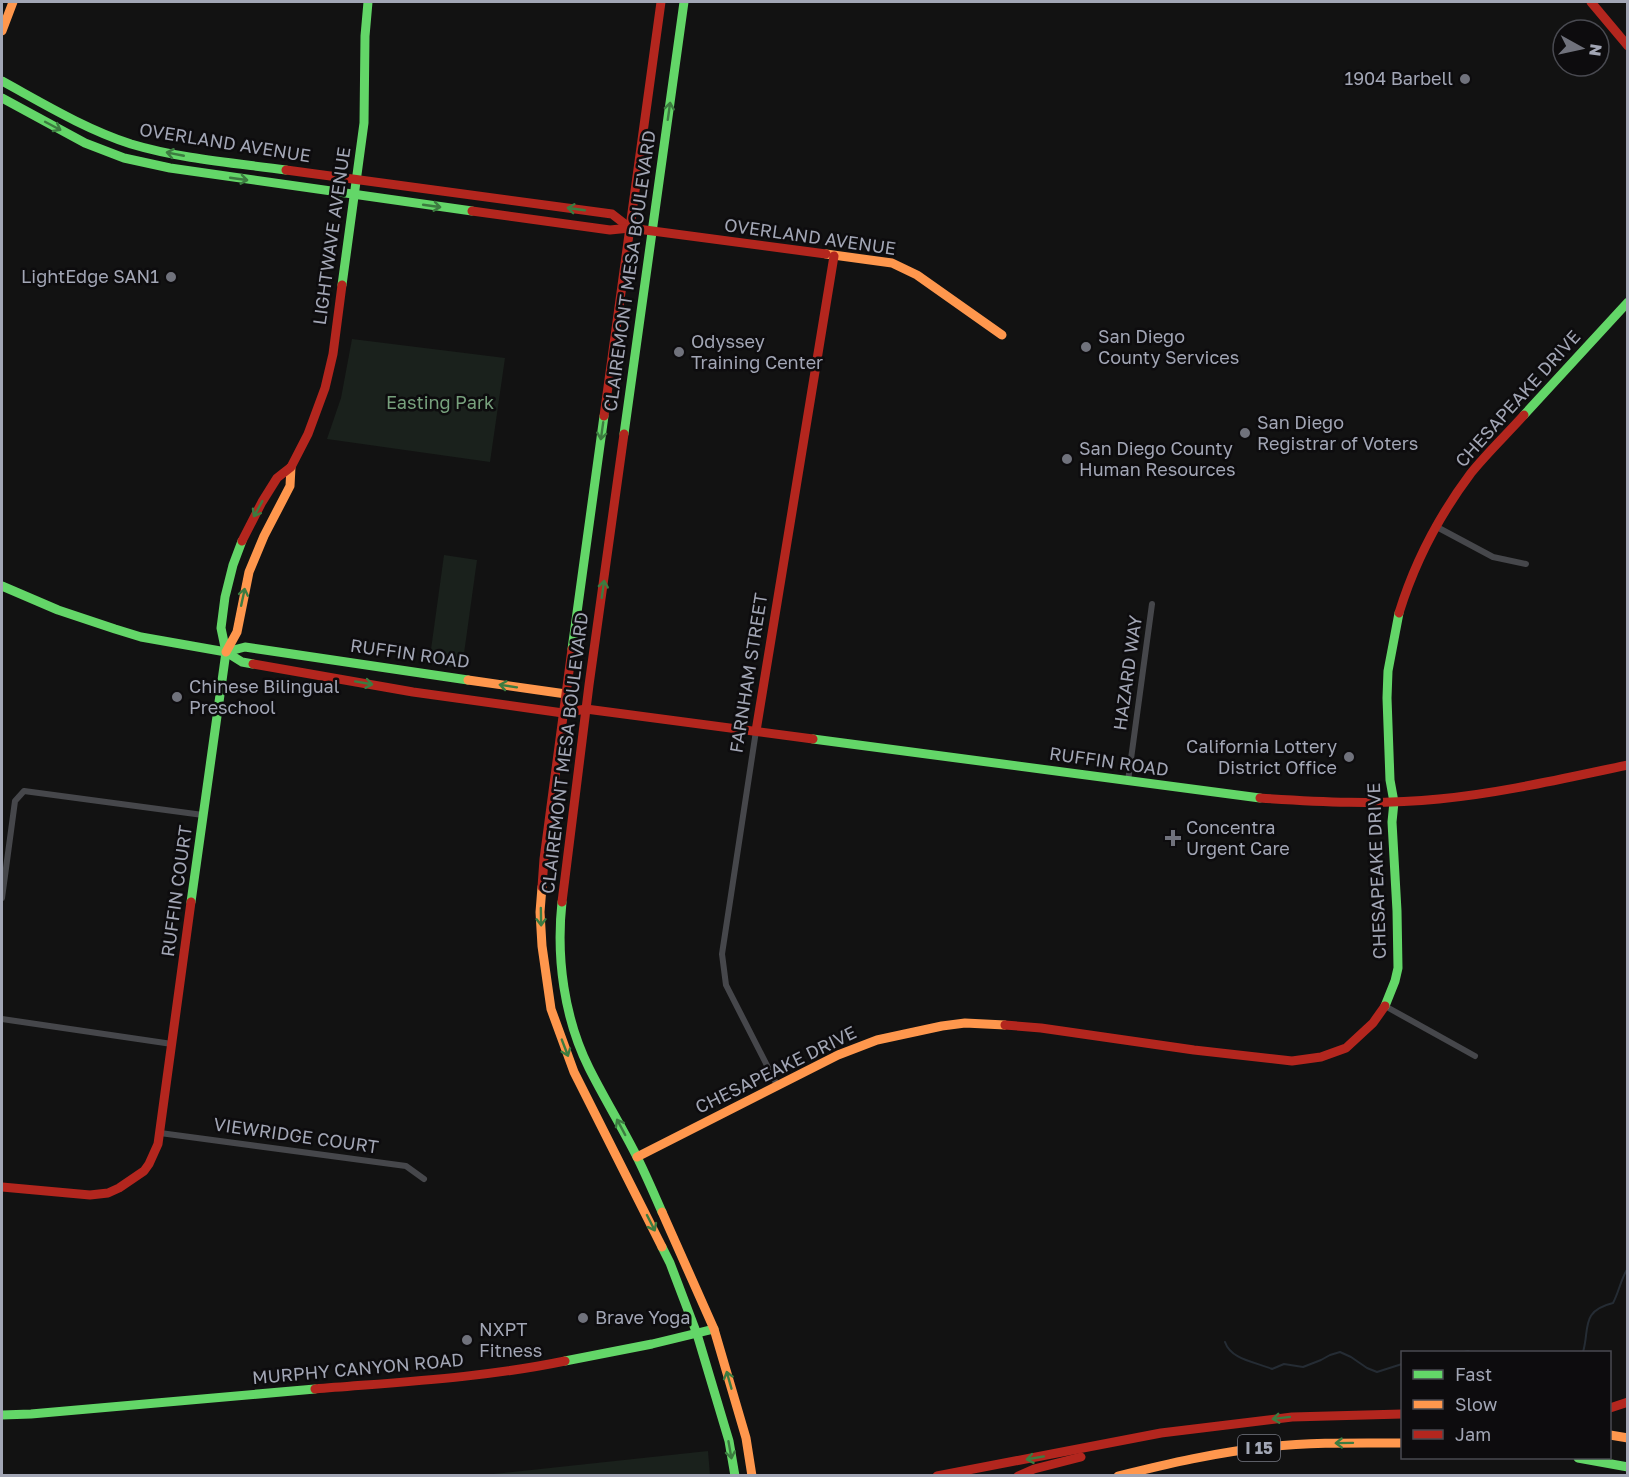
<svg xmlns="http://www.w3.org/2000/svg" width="1629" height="1477" font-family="'Golos Text',sans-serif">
  <rect width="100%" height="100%" fill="#121212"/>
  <g fill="#1a211c">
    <polygon points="352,339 505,358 490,462 327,439 341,398"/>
    <polygon points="444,555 477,560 462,668 429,664"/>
    <polygon points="708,1451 710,1475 484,1475"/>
  </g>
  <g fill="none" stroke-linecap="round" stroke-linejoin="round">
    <g stroke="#252c34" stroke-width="2">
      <path d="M1225 1342C1231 1360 1256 1362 1272 1369L1284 1364 1303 1367 1321 1360 1330 1355 1340 1352 1351 1357 1367 1368 1377 1372 1402 1364"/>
      <polyline points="1464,1352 1468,1351 1470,1352"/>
      <path d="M1583 1352C1590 1329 1580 1311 1613 1303 1619 1292 1621 1278 1628 1268"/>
    </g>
    <g stroke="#46474b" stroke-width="6">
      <polyline points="1435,526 1493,557 1526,564"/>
      <polyline points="756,731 722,954 726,985 777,1085"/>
      <polyline points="1128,781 1152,604"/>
      <polyline points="2,898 15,801 24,791 203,815"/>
      <polyline points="1385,1006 1475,1056"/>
      <polyline points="2,1019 172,1044"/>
      <polyline points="160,1133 406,1166 424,1179"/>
    </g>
    <g stroke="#63d668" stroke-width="9">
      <path d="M2 81C44 104 85 129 131 144 181 159 235 163 286 170"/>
      <polyline points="2,98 85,143 124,158 170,168 472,211"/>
      <polyline points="342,285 364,123 365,36 368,2"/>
      <polyline points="1524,415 1628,302"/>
      <polyline points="624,434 684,2"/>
      <polyline points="2,586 58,610 115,629 141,637 226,652 242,662 253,664"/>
      <polyline points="572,649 604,416"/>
      <polyline points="226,652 245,647 468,680"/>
      <polyline points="813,739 1260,798"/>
      <polyline points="191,902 226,652 221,628 225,597 233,565 242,541"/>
      <path d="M562 902C556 957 564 1018 589 1068 604 1098 622 1127 637 1157 646 1175 654 1194 662 1212"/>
      <polyline points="1385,1006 1395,981 1398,968 1397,911 1392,822 1394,802 1390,780 1387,698 1388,671 1399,613"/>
      <polyline points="662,1247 670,1263 697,1334 729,1441 735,1476"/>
      <polyline points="565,1361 652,1344 714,1329"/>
      <polyline points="2,1415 31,1414 315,1389"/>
      <polyline points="1578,1458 1628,1467"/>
    </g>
    <g stroke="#ff974d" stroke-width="9">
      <polyline points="2,31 13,2"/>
      <polyline points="826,254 892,263 917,275 1002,335"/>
      <polyline points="226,652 237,632 249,572 264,536 290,486 291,467"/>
      <polyline points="468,680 566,694"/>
      <polyline points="542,887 540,912 542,946 551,1009 574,1072 662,1247"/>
      <polyline points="637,1157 838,1055 877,1040 942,1026 965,1023 1005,1025"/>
      <polyline points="662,1212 714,1329 746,1438 752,1476"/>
      <polyline points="1610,1435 1628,1438"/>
      <path d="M1118 1476C1167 1464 1217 1452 1268 1447 1312 1442 1357 1443 1402 1443"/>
    </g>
    <g stroke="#b3261e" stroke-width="9">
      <polyline points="1591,2 1628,46"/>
      <polyline points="286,170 612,214 630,228"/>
      <polyline points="472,211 610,230 630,228 826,254"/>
      <polyline points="604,416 661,2"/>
      <polyline points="242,541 262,502 277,478 291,467 308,434 325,388 333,354 342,285"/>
      <path d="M1399 613C1415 561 1438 517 1471 473 1487 453 1507 434 1524 415"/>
      <polyline points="253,664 413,692 563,713"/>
      <polyline points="563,713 586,709 813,739"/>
      <polyline points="756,731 834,256"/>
      <path d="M1260 798C1319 802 1379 805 1439 799 1502 793 1565 778 1628 765"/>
      <polyline points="542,887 544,859 572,649"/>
      <polyline points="562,902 589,685 624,434"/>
      <polyline points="1005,1025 1041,1028 1194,1050 1292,1061 1321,1057 1346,1048 1373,1023 1385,1006"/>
      <polyline points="2,1187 90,1195 108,1193 119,1188 144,1171 149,1164 158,1144 191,902"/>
      <path d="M315 1389C399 1382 483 1378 565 1361"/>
      <polyline points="1610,1408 1628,1402"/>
      <polyline points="937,1476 1161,1433 1292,1417 1402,1414"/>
      <polyline points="1018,1476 1034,1469 1081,1457"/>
    </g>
  </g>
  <defs><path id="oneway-shaft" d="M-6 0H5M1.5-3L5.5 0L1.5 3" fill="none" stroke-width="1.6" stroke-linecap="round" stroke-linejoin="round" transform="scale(1.5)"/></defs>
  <g stroke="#3c7b40">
    <use href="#oneway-shaft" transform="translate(669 111) rotate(-82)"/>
    <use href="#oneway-shaft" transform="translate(53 126) rotate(28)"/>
    <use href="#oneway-shaft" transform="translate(175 154) rotate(-169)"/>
    <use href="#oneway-shaft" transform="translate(239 179) rotate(8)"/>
    <use href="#oneway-shaft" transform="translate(432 206) rotate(8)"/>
    <use href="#oneway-shaft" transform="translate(576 209) rotate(-172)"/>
    <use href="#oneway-shaft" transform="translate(602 431) rotate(98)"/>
    <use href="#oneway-shaft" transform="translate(258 509) rotate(119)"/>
    <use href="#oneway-shaft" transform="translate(603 589) rotate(-82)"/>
    <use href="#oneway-shaft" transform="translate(243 597) rotate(-78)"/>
    <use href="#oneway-shaft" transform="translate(364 683) rotate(10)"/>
    <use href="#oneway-shaft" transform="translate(508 686) rotate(-171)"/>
    <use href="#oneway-shaft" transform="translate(541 917) rotate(89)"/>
    <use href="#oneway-shaft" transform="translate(565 1048) rotate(69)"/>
    <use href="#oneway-shaft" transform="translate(621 1127) rotate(-118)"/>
    <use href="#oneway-shaft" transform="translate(651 1223) rotate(63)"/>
    <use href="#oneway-shaft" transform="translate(729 1380) rotate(-106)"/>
    <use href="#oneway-shaft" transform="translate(1281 1418) rotate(173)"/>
    <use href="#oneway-shaft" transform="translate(1344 1443) rotate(179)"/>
    <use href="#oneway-shaft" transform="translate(730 1450) rotate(80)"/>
    <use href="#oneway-shaft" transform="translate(1035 1458) rotate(170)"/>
  </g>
  <g fill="#70727c" stroke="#0d0c0e" stroke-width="2">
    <circle cx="1465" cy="79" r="6"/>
    <circle cx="171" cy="277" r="6"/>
    <circle cx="1086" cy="347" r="6"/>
    <circle cx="679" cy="352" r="6"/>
    <circle cx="1245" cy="433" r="6"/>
    <circle cx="1067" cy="459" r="6"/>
    <circle cx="177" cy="697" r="6"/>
    <circle cx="1349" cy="757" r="6"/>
    <path d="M1170 829h6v6h6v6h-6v6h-6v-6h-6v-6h6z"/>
    <circle cx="583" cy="1318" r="6"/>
    <circle cx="467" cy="1340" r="6"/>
  </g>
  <g text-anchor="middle" stroke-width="5" stroke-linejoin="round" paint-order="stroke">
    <rect fill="#0d0c0e" stroke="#757883" stroke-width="1.5" x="1238" y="1435" width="42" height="26" rx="4.5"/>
    <g font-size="16" font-weight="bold" fill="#a2a6b5">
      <text x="1259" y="1454">I 15</text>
    </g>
    <g font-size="18" fill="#a2a6b5" stroke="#0d0c0e" text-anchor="start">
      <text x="1453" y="85" text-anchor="end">1904 Barbell</text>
      <text x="159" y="283" text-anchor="end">LightEdge SAN1</text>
      <text x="1098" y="343">San Diego<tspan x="1098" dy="21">County Services</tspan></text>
      <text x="691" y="348">Odyssey<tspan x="691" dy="21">Training Center</tspan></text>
      <text x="1257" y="429">San Diego<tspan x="1257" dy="21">Registrar of Voters</tspan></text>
      <text x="1079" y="455">San Diego County<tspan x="1079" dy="21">Human Resources</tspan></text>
      <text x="189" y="693">Chinese Bilingual<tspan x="189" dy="21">Preschool</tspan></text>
      <text x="1337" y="753" text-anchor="end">California Lottery<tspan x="1337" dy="21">District Office</tspan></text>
      <text x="1186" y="834">Concentra<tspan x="1186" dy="21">Urgent Care</tspan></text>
      <text x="595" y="1324">Brave Yoga</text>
      <text x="479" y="1336">NXPT<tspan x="479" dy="21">Fitness</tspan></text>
    </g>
    <g font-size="18" fill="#a2a6b5" stroke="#0d0c0e">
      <text transform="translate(225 143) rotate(9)" y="6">OVERLAND AVENUE</text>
      <text transform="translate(332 236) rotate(-82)" y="6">LIGHTWAVE AVENUE</text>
      <text transform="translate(810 237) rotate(8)" y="6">OVERLAND AVENUE</text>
      <text transform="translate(630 271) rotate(-82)" y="6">CLAIREMONT MESA BOULEVARD</text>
      <text transform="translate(1518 399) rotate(-48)" y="6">CHESAPEAKE DRIVE</text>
      <text transform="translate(410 654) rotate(8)" y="6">RUFFIN ROAD</text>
      <text transform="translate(749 673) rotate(-81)" y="6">FARNHAM STREET</text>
      <text transform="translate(1128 673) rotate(-82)" y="6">HAZARD WAY</text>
      <text transform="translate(565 753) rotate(-83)" y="6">CLAIREMONT MESA BOULEVARD</text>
      <text transform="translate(1109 762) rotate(8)" y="6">RUFFIN ROAD</text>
      <text transform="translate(1377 871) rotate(-92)" y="6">CHESAPEAKE DRIVE</text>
      <text transform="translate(177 891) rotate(-82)" y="6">RUFFIN COURT</text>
      <text transform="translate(776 1070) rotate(-26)" y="6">CHESAPEAKE DRIVE</text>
      <text transform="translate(296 1136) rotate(8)" y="6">VIEWRIDGE COURT</text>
      <text transform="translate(358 1369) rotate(-5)" y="6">MURPHY CANYON ROAD</text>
    </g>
    <g font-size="18" fill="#77a17d" stroke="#0d0c0e">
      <text x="440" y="409">Easting Park</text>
    </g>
  </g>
  <rect width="1629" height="1477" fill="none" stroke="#a2a6b5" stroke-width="6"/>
  <rect x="1401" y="1351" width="210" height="108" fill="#0d0c0e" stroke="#494a51" stroke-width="1.5"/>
  <rect x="1413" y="1370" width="30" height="9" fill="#63d668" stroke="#494a51" stroke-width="1.5"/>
  <text x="1455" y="1381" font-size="18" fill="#a2a6b5">Fast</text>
  <rect x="1413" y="1400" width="30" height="9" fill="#ff974d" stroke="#494a51" stroke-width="1.5"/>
  <text x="1455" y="1411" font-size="18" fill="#a2a6b5">Slow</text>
  <rect x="1413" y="1430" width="30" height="9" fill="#b3261e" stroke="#494a51" stroke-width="1.5"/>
  <text x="1455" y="1441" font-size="18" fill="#a2a6b5">Jam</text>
  <g transform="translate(1581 48) rotate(98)"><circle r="28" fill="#0d0c0e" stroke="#494a51" stroke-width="1.5"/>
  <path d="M0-4.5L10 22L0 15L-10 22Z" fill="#70727c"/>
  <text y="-9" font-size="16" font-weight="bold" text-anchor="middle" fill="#a2a6b5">N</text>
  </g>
</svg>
